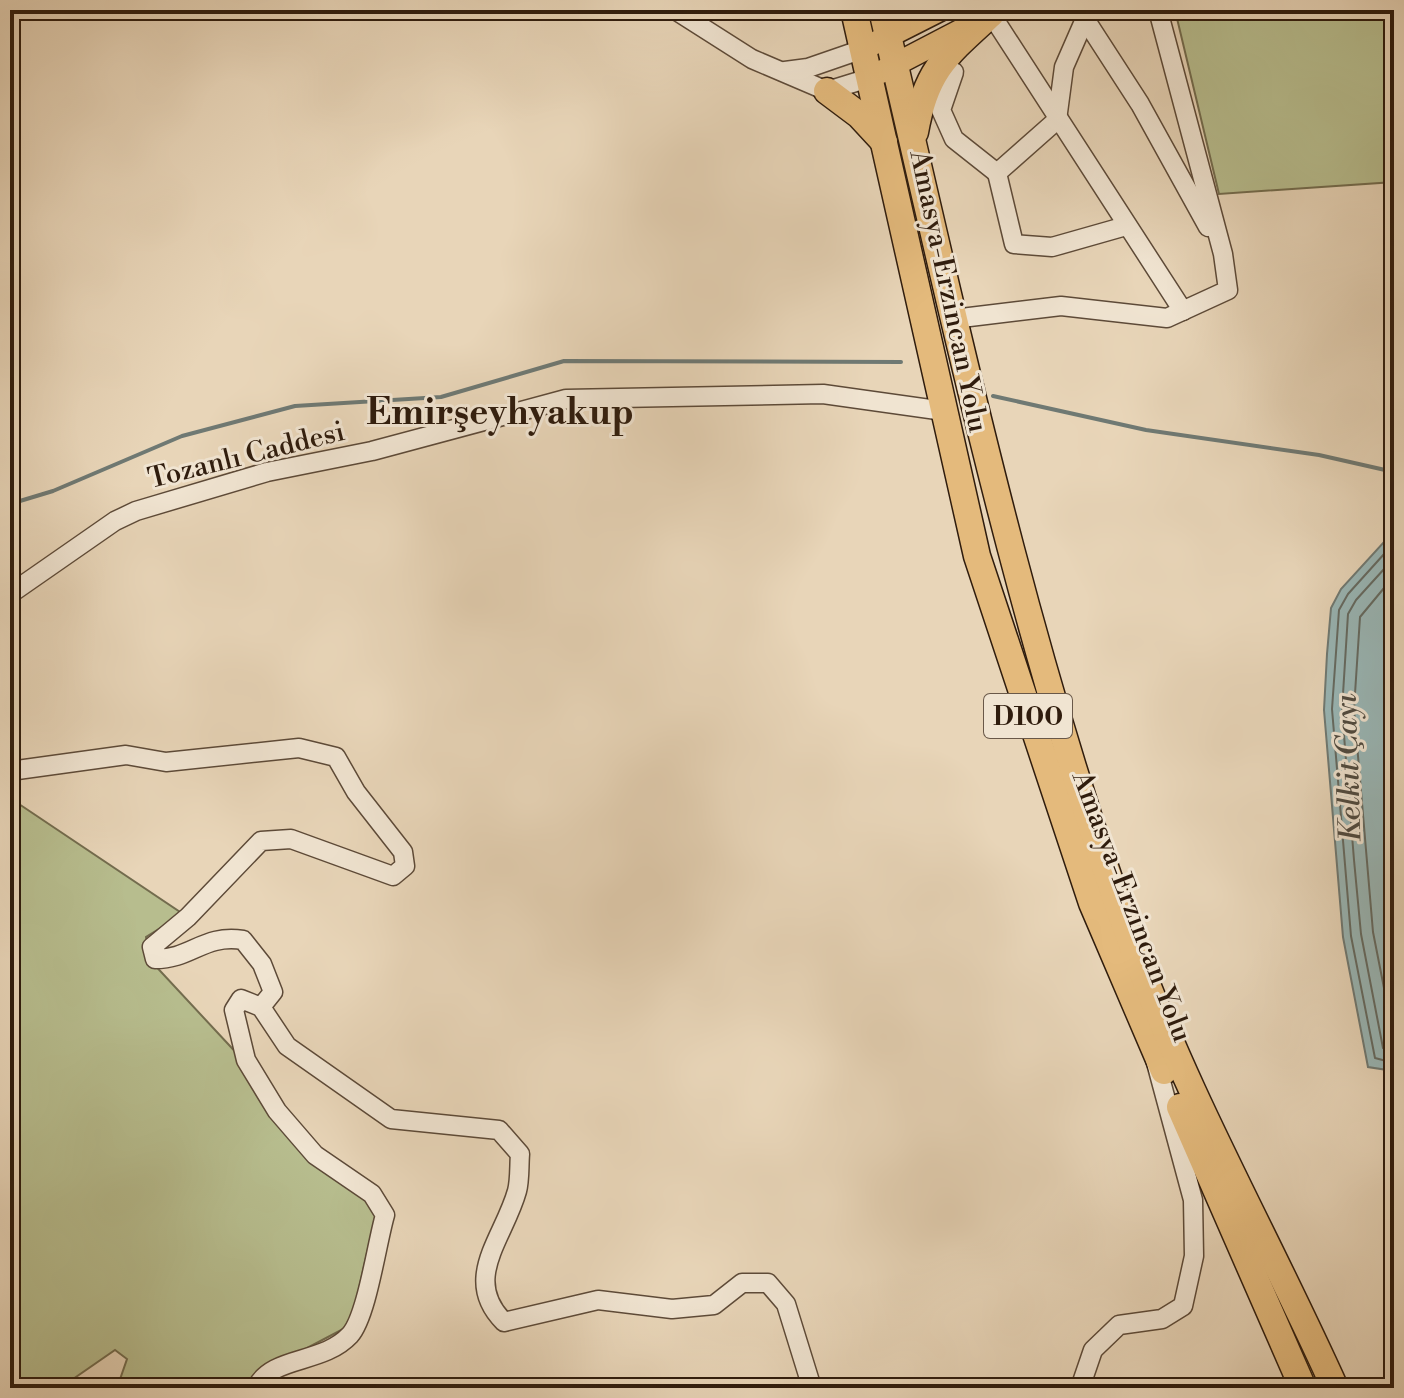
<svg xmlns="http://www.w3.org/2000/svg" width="1404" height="1398" font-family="'Libre Bodoni',serif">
  <rect width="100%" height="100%" fill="#e8d5b8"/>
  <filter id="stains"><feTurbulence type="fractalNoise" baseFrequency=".0025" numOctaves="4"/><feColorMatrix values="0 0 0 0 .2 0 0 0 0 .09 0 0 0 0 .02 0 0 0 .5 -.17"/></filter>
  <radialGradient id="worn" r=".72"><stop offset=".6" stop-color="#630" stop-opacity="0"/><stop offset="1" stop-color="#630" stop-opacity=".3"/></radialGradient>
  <g fill="#b7bd8e" stroke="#736c4e" stroke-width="2">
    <polygon points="1175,10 1391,10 1394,182 1219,194"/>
    <polygon points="10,798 183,914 146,937 150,960 242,1059 310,1155 377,1209 356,1302 347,1327 254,1376 255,1388 117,1388 127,1359 115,1350 60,1388 10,1388"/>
  </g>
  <polygon fill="#99b7b7" stroke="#6f7973" stroke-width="2" points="1394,531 1394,1071 1368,1067 1343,937 1324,710 1327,654 1331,608 1341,589"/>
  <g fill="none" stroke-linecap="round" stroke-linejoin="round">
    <g stroke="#646a62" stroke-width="2">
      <polyline points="1394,543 1348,594 1339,610 1332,709 1351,936 1375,1058 1394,1063"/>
      <polyline points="1394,558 1356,600 1348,614 1342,710 1354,860 1361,934 1383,1048 1394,1052"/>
      <polyline points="1394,576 1360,617 1354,709 1373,932 1394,1039"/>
    </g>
    <g stroke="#6f7973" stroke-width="4">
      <polyline points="993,396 1146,430 1319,455 1394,472"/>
      <polyline points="10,504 53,491 182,436 295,406 441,397 564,361 901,362"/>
    </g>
    <g stroke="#5d4a38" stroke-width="21">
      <g id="minor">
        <polyline points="675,10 752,59 827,91 869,78"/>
        <polyline points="991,14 1183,311"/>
        <polyline points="1085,19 1064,67 1057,120 997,173 1014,244 1052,247 1126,226"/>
        <polyline points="1085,19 1140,104 1208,227"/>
        <polyline points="785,71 808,68 863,49"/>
        <polyline points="954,72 941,110 954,139 997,173"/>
        <polyline points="953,319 1061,306 1167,318 1228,290 1223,254 1158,10"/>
        <polyline points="10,594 115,521 136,511 267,472 372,451 566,399 823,394 944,411"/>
        <path d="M10 771 126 755 166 762 299 748 336 757 356 792 403 852 405 866 393 876 291 839 261 841 188 917 152 947 155 959C192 959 203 934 243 940L262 964 273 992 261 1007"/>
        <path d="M256 1388C272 1355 322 1365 350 1335 367 1316 377 1242 385 1215L372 1194 315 1155 277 1111 246 1060 234 1010 241 999 261 1007 287 1046 391 1119 499 1130 520 1154C519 1166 520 1180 517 1191 504 1238 461 1279 504 1322L598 1300 672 1309 714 1305 742 1283H768L786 1304 812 1388"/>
        <polyline points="1080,1388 1093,1350 1119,1325 1162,1319 1183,1306 1194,1256 1193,1200 1155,1059"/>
      </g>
    </g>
    <g stroke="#2f1c0d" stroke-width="25">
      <g id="major">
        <polyline points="863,49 940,10"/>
        <polyline points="881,72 975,23"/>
      </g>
    </g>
    <g stroke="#2f1c0d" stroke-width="29">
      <g id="highway">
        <polyline points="854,10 977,556 1092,903 1164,1071"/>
        <path d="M882 10C956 326 1023 644 1134 950 1189 1101 1269 1241 1335 1388"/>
        <polyline points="827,91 859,115 884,142"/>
        <path d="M915 132C926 70 946 55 991 14"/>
        <polyline points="1180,1107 1303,1388"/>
      </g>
    </g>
    <use href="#minor" stroke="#f0e4d1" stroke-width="18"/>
    <use href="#major" stroke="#e4ba7c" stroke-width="22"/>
    <use href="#highway" stroke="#e4ba7c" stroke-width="26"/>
  </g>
  <g text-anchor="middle" stroke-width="6" stroke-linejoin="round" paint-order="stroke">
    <rect fill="#f0e4d1" stroke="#695848" stroke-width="2" x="984" y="694" width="88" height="44" rx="6"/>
    <g font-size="26" font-weight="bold" fill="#2f1c0d">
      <text x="1028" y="725">D100</text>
    </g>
    <g font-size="28" fill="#2f1c0d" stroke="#f0e4d1">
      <text transform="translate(950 291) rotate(78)" y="10">Amasya-Erzincan Yolu</text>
      <text transform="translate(246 454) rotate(-14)" y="10">Tozanlı Caddesi</text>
      <text transform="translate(1133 906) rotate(69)" y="10">Amasya-Erzincan Yolu</text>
    </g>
    <g font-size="30" font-style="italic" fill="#4f4a40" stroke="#f0e4d1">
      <text transform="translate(1348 768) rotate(-92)" y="10">Kelkit Çayı</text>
    </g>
    <g font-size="36" font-weight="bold" fill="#2f1c0d" stroke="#f0e4d1">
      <text x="500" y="424">Emirşeyhyakup</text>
    </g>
  </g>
  <rect width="1404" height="1398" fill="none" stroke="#e8d5b8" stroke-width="40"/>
  <rect x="12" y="12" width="1380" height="1374" fill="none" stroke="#2f1c0d" stroke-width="4"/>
  <rect x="20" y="20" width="1364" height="1358" fill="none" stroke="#2f1c0d" stroke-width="2"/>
  <rect width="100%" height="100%" filter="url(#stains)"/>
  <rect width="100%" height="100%" fill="url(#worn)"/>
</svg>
